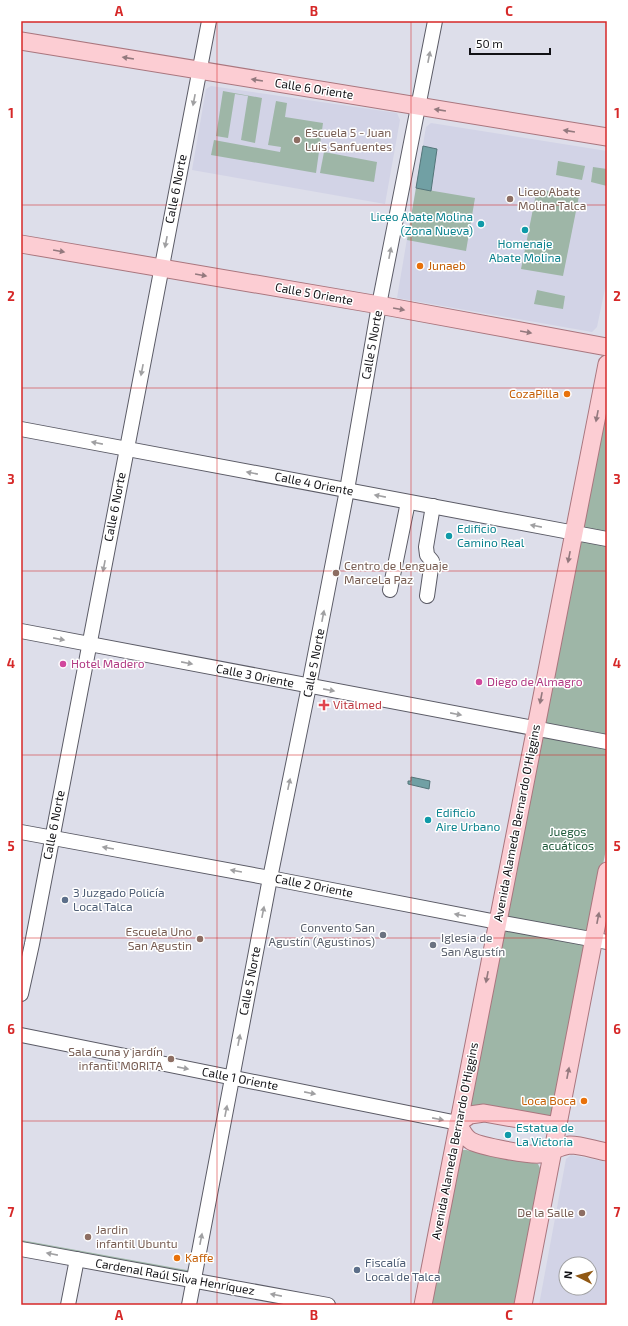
<svg xmlns="http://www.w3.org/2000/svg" width="628" height="1326" font-family="'Exo 2',sans-serif">
  <rect width="100%" height="100%" fill="#dddeea"/>
  <g fill="#d2d3e6" fill-rule="evenodd">
    <polygon points="211,86 397,113 400,120 385,204 192,170 206,89"/>
    <polygon points="431,123 607,151 607,246 606,253 607,255 607,279 597,327 592,332 397,298 426,127"/>
    <path d="M571 1155 607 1162V1305H539L566 1159ZM566 1264H590V1288H566Z"/>
  </g>
  <g fill="#9eb6a7">
    <polygon points="223,91 262,98 255,143 241,140 248,96 235,94 228,138 216,136"/>
    <polygon points="276,101 287,103 285,117 323,123 316,173 211,155 214,140 280,152 281,147 268,145"/>
    <polygon points="324,152 377,162 374,182 320,173"/>
    <polygon points="558,161 585,166 582,180 556,175"/>
    <polygon points="593,167 607,169 607,186 591,182"/>
    <polygon points="416,188 475,198 466,251 407,240"/>
    <polygon points="537,189 579,196 563,276 521,269"/>
    <polygon points="537,290 565,296 563,309 534,304"/>
    <polygon points="607,391 607,844 555,1112 547,1118 470,1106"/>
    <polygon points="463,1150 466,1150 538,1164 543,1174 517,1305 429,1305 461,1152"/>
    <polygon points="21,1240 192,1271 192,1277 21,1246"/>
  </g>
  <g fill="#71a0a4" stroke="#547579">
    <polygon points="423,146 437,149 431,191 416,188"/>
    <polygon points="411,777 430,781 429,789 408,784 408,781 411,781"/>
  </g>
  <g fill="none" stroke-linecap="round" stroke-linejoin="round">
    <g stroke="#5b5b66" stroke-width="16">
      <g id="minor">
        <polyline points="21,429 607,539"/>
        <polyline points="390,590 408,502"/>
        <polyline points="427,596 432,561 427,555 426,547 433,506"/>
        <polyline points="21,631 607,742"/>
        <polyline points="21,832 270,878 492,921 607,942"/>
        <polyline points="21,994 32,944 209,21"/>
        <polyline points="21,1035 458,1123"/>
        <polyline points="21,1249 328,1305"/>
        <polyline points="68,1305 77,1259"/>
        <polyline points="189,1305 270,878 309,686 347,490 379,305 435,21"/>
      </g>
    </g>
    <g stroke="#a9767e" stroke-width="19">
      <g id="major">
        <polyline points="21,41 607,137"/>
        <polyline points="21,244 379,305 607,347"/>
        <path d="M458 1123C461 1129 464 1137 471 1141 480 1146 530 1156 541 1154 551 1153 559 1146 570 1145 582 1145 595 1150 607 1152"/>
        <polyline points="458,1123 470,1115 484,1113 558,1126"/>
        <polyline points="423,1305 607,364"/>
        <polyline points="523,1305 607,871"/>
      </g>
    </g>
    <use href="#minor" stroke="#fff" stroke-width="14"/>
    <use href="#major" stroke="#fccdd3" stroke-width="17"/>
  </g>
  <defs><path id="oneway-solid" d="M-6-.8H1V-3.2L6.5 0L1 3.2V.8H-6Z"/></defs>
  <g fill="#a0a0a2">
    <use href="#oneway-solid" transform="translate(429 57) rotate(-79)"/>
    <use href="#oneway-solid" transform="translate(194 100) rotate(101)"/>
    <use href="#oneway-solid" transform="translate(166 242) rotate(101)"/>
    <use href="#oneway-solid" transform="translate(390 253) rotate(-79)"/>
    <use href="#oneway-solid" transform="translate(142 370) rotate(101)"/>
    <use href="#oneway-solid" transform="translate(97 443) rotate(-169)"/>
    <use href="#oneway-solid" transform="translate(252 473) rotate(-169)"/>
    <use href="#oneway-solid" transform="translate(380 496) rotate(-169)"/>
    <use href="#oneway-solid" transform="translate(536 526) rotate(-169)"/>
    <use href="#oneway-solid" transform="translate(104 566) rotate(101)"/>
    <use href="#oneway-solid" transform="translate(323 616) rotate(-79)"/>
    <use href="#oneway-solid" transform="translate(59 639) rotate(11)"/>
    <use href="#oneway-solid" transform="translate(187 663) rotate(11)"/>
    <use href="#oneway-solid" transform="translate(329 690) rotate(11)"/>
    <use href="#oneway-solid" transform="translate(456 714) rotate(11)"/>
    <use href="#oneway-solid" transform="translate(289 784) rotate(-78)"/>
    <use href="#oneway-solid" transform="translate(108 848) rotate(-170)"/>
    <use href="#oneway-solid" transform="translate(236 871) rotate(-170)"/>
    <use href="#oneway-solid" transform="translate(263 912) rotate(-79)"/>
    <use href="#oneway-solid" transform="translate(460 915) rotate(-169)"/>
    <use href="#oneway-solid" transform="translate(239 1040) rotate(-79)"/>
    <use href="#oneway-solid" transform="translate(183 1068) rotate(11)"/>
    <use href="#oneway-solid" transform="translate(310 1093) rotate(11)"/>
    <use href="#oneway-solid" transform="translate(226 1111) rotate(-79)"/>
    <use href="#oneway-solid" transform="translate(438 1119) rotate(11)"/>
    <use href="#oneway-solid" transform="translate(201 1239) rotate(-79)"/>
    <use href="#oneway-solid" transform="translate(52 1254) rotate(-169)"/>
    <use href="#oneway-solid" transform="translate(276 1295) rotate(-169)"/>
  </g>
  <g fill="#93797e">
    <use href="#oneway-solid" transform="translate(128 58) rotate(-171)"/>
    <use href="#oneway-solid" transform="translate(257 80) rotate(-171)"/>
    <use href="#oneway-solid" transform="translate(440 110) rotate(-171)"/>
    <use href="#oneway-solid" transform="translate(569 131) rotate(-171)"/>
    <use href="#oneway-solid" transform="translate(59 251) rotate(10)"/>
    <use href="#oneway-solid" transform="translate(201 275) rotate(10)"/>
    <use href="#oneway-solid" transform="translate(399 309) rotate(10)"/>
    <use href="#oneway-solid" transform="translate(526 332) rotate(10)"/>
    <use href="#oneway-solid" transform="translate(597 416) rotate(101)"/>
    <use href="#oneway-solid" transform="translate(569 557) rotate(101)"/>
    <use href="#oneway-solid" transform="translate(541 698) rotate(101)"/>
    <use href="#oneway-solid" transform="translate(598 918) rotate(-79)"/>
    <use href="#oneway-solid" transform="translate(487 977) rotate(101)"/>
    <use href="#oneway-solid" transform="translate(568 1073) rotate(-79)"/>
  </g>
  <path fill="none" stroke="#d62828" stroke-width="1" stroke-opacity="0.55" d="M217 21V1305M411 21V1305M21 205H607M21 388H607M21 571H607M21 755H607M21 938H607M21 1121H607"/>
  <g fill="#8d6e63" stroke="#fff" stroke-width="1.5">
    <circle cx="297" cy="140" r="4"/>
    <circle cx="510" cy="199" r="4"/>
    <circle cx="336" cy="573" r="4"/>
    <circle cx="200" cy="939" r="4"/>
    <circle cx="171" cy="1059" r="4"/>
    <circle cx="582" cy="1213" r="4"/>
    <circle cx="88" cy="1237" r="4"/>
  </g>
  <g fill="#0f9aa8" stroke="#fff" stroke-width="1.5">
    <circle cx="481" cy="224" r="4"/>
    <circle cx="525" cy="230" r="4"/>
    <circle cx="449" cy="536" r="4"/>
    <circle cx="428" cy="820" r="4"/>
    <circle cx="508" cy="1135" r="4"/>
  </g>
  <g fill="#e8710a" stroke="#fff" stroke-width="1.5">
    <circle cx="420" cy="266" r="4"/>
    <circle cx="567" cy="394" r="4"/>
    <circle cx="584" cy="1101" r="4"/>
    <circle cx="177" cy="1258" r="4"/>
  </g>
  <g fill="#d1479c" stroke="#fff" stroke-width="1.5">
    <circle cx="63" cy="664" r="4"/>
    <circle cx="479" cy="682" r="4"/>
  </g>
  <path fill="#e0444e" stroke="#fff" stroke-width="1.5" d="M322 699h4v4h4v4h-4v4h-4v-4h-4v-4h4z"/>
  <g fill="#5c6f8a" stroke="#fff" stroke-width="1.5">
    <circle cx="65" cy="900" r="4"/>
    <circle cx="357" cy="1270" r="4"/>
  </g>
  <g fill="#6b7280" stroke="#fff" stroke-width="1.5">
    <circle cx="383" cy="935" r="4"/>
    <circle cx="433" cy="945" r="4"/>
  </g>
  <g text-anchor="middle" stroke-width="3" stroke-linejoin="round" paint-order="stroke">
    <g font-size="12" fill="#121216" stroke="#fff">
      <text transform="translate(314 89) rotate(9)" y="4">Calle 6 Oriente</text>
      <text transform="translate(176 189) rotate(-79)" y="4">Calle 6 Norte</text>
      <text transform="translate(314 294) rotate(10)" y="4">Calle 5 Oriente</text>
      <text transform="translate(372 345) rotate(-80)" y="4">Calle 5 Norte</text>
      <text transform="translate(314 484) rotate(11)" y="4">Calle 4 Oriente</text>
      <text transform="translate(115 507) rotate(-79)" y="4">Calle 6 Norte</text>
      <text transform="translate(314 663) rotate(-79)" y="4">Calle 5 Norte</text>
      <text transform="translate(255 676) rotate(11)" y="4">Calle 3 Oriente</text>
      <text transform="translate(517 823) rotate(-79)" y="4">Avenida Alameda Bernardo O'Higgins</text>
      <text transform="translate(54 825) rotate(-79)" y="4">Calle 6 Norte</text>
      <text transform="translate(314 886) rotate(11)" y="4">Calle 2 Oriente</text>
      <text transform="translate(250 981) rotate(-79)" y="4">Calle 5 Norte</text>
      <text transform="translate(240 1079) rotate(11)" y="4">Calle 1 Oriente</text>
      <text transform="translate(455 1141) rotate(-79)" y="4">Avenida Alameda Bernardo O'Higgins</text>
      <text transform="translate(175 1277) rotate(10)" y="4">Cardenal Raúl Silva Henríquez</text>
    </g>
    <g font-size="12" fill="#785e54" stroke="#fff" text-anchor="start">
      <text x="305" y="137">Escuela 5 - Juan<tspan x="305" dy="14">Luis Sanfuentes</tspan></text>
      <text x="518" y="196">Liceo Abate<tspan x="518" dy="14">Molina Talca</tspan></text>
      <text x="344" y="570">Centro de Lenguaje<tspan x="344" dy="14">MarceLa Paz</tspan></text>
      <text x="192" y="936" text-anchor="end">Escuela Uno<tspan x="192" dy="14">San Agustin</tspan></text>
      <text x="163" y="1056" text-anchor="end">Sala cuna y jardín<tspan x="163" dy="14">infantil MORITA</tspan></text>
      <text x="574" y="1217" text-anchor="end">De la Salle</text>
      <text x="96" y="1234">Jardin<tspan x="96" dy="14">infantil Ubuntu</tspan></text>
    </g>
    <g font-size="12" fill="#0d838f" stroke="#fff" text-anchor="start">
      <text x="473" y="221" text-anchor="end">Liceo Abate Molina<tspan x="473" dy="14">(Zona Nueva)</tspan></text>
      <text x="525" y="248" text-anchor="middle">Homenaje<tspan x="525" dy="14">Abate Molina</tspan></text>
      <text x="457" y="533">Edificio<tspan x="457" dy="14">Camino Real</tspan></text>
      <text x="436" y="817">Edificio<tspan x="436" dy="14">Aire Urbano</tspan></text>
      <text x="516" y="1132">Estatua de<tspan x="516" dy="14">La Victoria</tspan></text>
    </g>
    <g font-size="12" fill="#c56008" stroke="#fff" text-anchor="start">
      <text x="428" y="270">Junaeb</text>
      <text x="559" y="398" text-anchor="end">CozaPilla</text>
      <text x="576" y="1105" text-anchor="end">Loca Boca</text>
      <text x="185" y="1262">Kaffe</text>
    </g>
    <g font-size="12" fill="#b23c85" stroke="#fff" text-anchor="start">
      <text x="71" y="668">Hotel Madero</text>
      <text x="487" y="686">Diego de Almagro</text>
    </g>
    <g font-size="12" fill="#be3a42" stroke="#fff" text-anchor="start">
      <text x="333" y="709">Vitalmed</text>
    </g>
    <g font-size="12" fill="#1f5a3b" stroke="#fff">
      <text x="568" y="836">Juegos<tspan x="568" dy="14">acuáticos</tspan></text>
    </g>
    <g font-size="12" fill="#4e5e75" stroke="#fff" text-anchor="start">
      <text x="73" y="897">3 Juzgado Policía<tspan x="73" dy="14">Local Talca</tspan></text>
      <text x="365" y="1267">Fiscalía<tspan x="365" dy="14">Local de Talca</tspan></text>
    </g>
    <g font-size="12" fill="#5b616d" stroke="#fff" text-anchor="end">
      <text x="375" y="932">Convento San<tspan x="375" dy="14">Agustín (Agustinos)</tspan></text>
      <text x="441" y="942" text-anchor="start">Iglesia de<tspan x="441" dy="14">San Agustín</tspan></text>
    </g>
  </g>
  <rect width="628" height="1326" fill="none" stroke="#ffffff" stroke-width="44"/>
  <g transform="translate(578 1276) rotate(276)"><circle r="19" fill="#ffffff" stroke="#a0a0a2"/>
  <path d="M0-3L7 15L0 10L-7 15Z" fill="#915813"/>
  <text y="-6" font-size="11" font-weight="bold" text-anchor="middle" fill="#121216">N</text>
  </g>
  <path d="M470 48v6h80v-6" fill="none" stroke="#121216" stroke-width="2"/>
  <text x="476" y="48" font-size="12" fill="#121216" stroke="#ffffff" stroke-width="3" paint-order="stroke">50 m</text>
  <rect x="22" y="22" width="584" height="1282" fill="none" stroke="#d62828" stroke-width="1.5"/>
  <g font-size="13" text-anchor="middle" font-weight="bold" fill="#d62828">
    <text x="119" y="16">A</text>
    <text x="314" y="16">B</text>
    <text x="509" y="16">C</text>
    <text x="11" y="118">1</text>
    <text x="617" y="118">1</text>
    <text x="11" y="301">2</text>
    <text x="617" y="301">2</text>
    <text x="11" y="484">3</text>
    <text x="617" y="484">3</text>
    <text x="11" y="668">4</text>
    <text x="617" y="668">4</text>
    <text x="11" y="851">5</text>
    <text x="617" y="851">5</text>
    <text x="11" y="1034">6</text>
    <text x="617" y="1034">6</text>
    <text x="11" y="1217">7</text>
    <text x="617" y="1217">7</text>
    <text x="119" y="1320">A</text>
    <text x="314" y="1320">B</text>
    <text x="509" y="1320">C</text>
  </g>
</svg>
